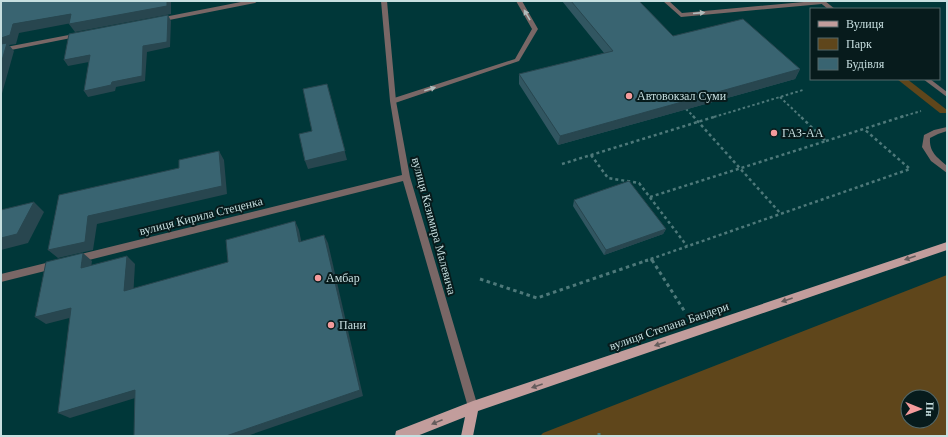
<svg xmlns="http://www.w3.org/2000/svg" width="948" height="437" font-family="Georgia,serif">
  <rect width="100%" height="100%" fill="#003739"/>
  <g fill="#5f461b" fill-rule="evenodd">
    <polygon points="897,79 907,79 947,110 947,113 940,113"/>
    <path d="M947 275V436H540L543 433ZM908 397H932V421H908Z"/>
  </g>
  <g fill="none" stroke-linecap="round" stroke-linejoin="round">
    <g stroke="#4e797a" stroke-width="2" stroke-dasharray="2.5 2.5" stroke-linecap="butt">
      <polyline points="780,97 801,117"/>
      <polyline points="686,109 694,117"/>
      <polyline points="714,117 803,90"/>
      <polyline points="901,117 921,111"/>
    </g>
    <g stroke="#4e797a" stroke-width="2.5" stroke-dasharray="3 3" stroke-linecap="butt">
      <polyline points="693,116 781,214"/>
      <polyline points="826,141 904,116"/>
      <polyline points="591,155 608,178 639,183 687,246"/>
      <polyline points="562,164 717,116"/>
      <polyline points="650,197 826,141 800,116"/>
      <polyline points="651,259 652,261"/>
      <polyline points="645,261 910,169 864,129"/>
    </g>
    <g stroke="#4e797a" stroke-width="3" stroke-dasharray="3.5 3.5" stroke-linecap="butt">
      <polyline points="652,260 685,312"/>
      <polyline points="480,279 537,298 648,260"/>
      <polyline points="599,433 599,436"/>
    </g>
    <g fill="#796766" fill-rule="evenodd">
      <polygon points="516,1 522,1 538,29 519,61 395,103 391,103 391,99 515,59 532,29"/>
      <polygon points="663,1 669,1 682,13 815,1 825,2 822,4 681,17"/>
      <path d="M947 127V131L938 134 930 138C929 152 937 157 947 166V173L931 161 922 147 924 135 934 130Z"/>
    </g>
    <g fill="#796766" fill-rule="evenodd">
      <polygon points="246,1 258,1 255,3 159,22 156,20 159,18"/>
      <polygon points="381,1 387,1 396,101 410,177 478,407 477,411 473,412 469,411 468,407 403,181 77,263 74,262 73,259 74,256 77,255 402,175 390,101"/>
      <polygon points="818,1 825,1 835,9 828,9"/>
      <polygon points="79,33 81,34 81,36 1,52 1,48"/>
      <polygon points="923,79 930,79 947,92 947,97"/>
      <polygon points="54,261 57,262 58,265 57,268 1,282 1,274"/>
    </g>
    <polygon fill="#c29d9c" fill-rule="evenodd" points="947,242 947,250 478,411 473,436 461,436 465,417 417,436 395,436 396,431 473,401"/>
  </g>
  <g fill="#315661">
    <polygon points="562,1 639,1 673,36 800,69 795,79 558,145 519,84 519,74 604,53"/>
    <polygon points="574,200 666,229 663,234 604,255 573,206"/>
  </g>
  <g fill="#28464f">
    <polygon points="167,1 171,1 171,14 75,32 69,24"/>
    <polygon points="71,14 77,22 19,33 16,44 9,45 14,51 1,97 1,38 13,24"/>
    <polygon points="168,15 171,21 170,47 147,52 145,81 116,87 115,91 88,97 84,91 112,82 143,46"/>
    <polygon points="90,55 94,61 68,66 64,60"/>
    <polygon points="800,69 795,79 558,145 560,136"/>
    <polygon points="327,84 347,160 308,169 305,161"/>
    <polygon points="219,151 224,160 227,194 97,224 93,250 58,258 48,250 88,216"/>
    <polygon points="34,202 44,212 28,243 1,250 1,238"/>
    <polygon points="295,221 299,230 303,250 299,242"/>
    <polygon points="666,229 663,234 604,255 606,250"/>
    <polygon points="324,235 328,243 363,396 247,436 226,436"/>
    <polygon points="83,253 92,261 90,275 81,268"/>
    <polygon points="127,256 135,264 133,299 124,291"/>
    <polygon points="71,308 81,315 46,324 35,317"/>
    <polygon points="135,390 145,395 70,418 58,413"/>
  </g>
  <g fill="#396471" stroke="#28464f">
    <polygon points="1,1 167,1 167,6 69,24 71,14 13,24 10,35 1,38"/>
    <polygon points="571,1 639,1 673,36 743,19 800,69 560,136 519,74 613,51"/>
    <polygon points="168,15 167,42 143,46 142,76 112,82 111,85 84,91 90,55 64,60 69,34"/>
    <polygon points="7,43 1,64 1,44"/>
    <polygon points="327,84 345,151 305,161 299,134 312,131 303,89"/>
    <polygon points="219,151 222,186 88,216 85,242 48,250 59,195 179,168 179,160"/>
    <polygon points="629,181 666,229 606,250 574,200"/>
    <polygon points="34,202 17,234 1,238 1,210"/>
    <polygon points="295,221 299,242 324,235 360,390 226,436 134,436 135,390 58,413 71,308 35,317 46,262 83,253 81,268 127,256 124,291 228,262 226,240"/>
  </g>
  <defs><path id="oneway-solid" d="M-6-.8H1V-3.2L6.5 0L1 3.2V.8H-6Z"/></defs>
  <g fill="#b0bbbb">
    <use href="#oneway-solid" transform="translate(699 13) rotate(-5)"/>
    <use href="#oneway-solid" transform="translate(527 15) rotate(-120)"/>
    <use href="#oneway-solid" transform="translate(430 89) rotate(-18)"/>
  </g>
  <g fill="#645c5c">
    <use href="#oneway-solid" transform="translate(910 258) rotate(161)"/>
    <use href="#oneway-solid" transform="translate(787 300) rotate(161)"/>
    <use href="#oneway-solid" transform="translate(660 344) rotate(161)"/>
    <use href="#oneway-solid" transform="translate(537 386) rotate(161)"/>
    <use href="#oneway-solid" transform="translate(437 422) rotate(158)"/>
  </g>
  <g fill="#f59b9c" stroke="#071b1c" stroke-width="1.5">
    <circle cx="629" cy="96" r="4"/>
    <circle cx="774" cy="133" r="4"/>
    <circle cx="318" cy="278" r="4"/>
    <circle cx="331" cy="325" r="4"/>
  </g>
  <g text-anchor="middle" stroke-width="4" stroke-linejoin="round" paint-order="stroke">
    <g font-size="12" fill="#c7dfe0" stroke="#071b1c" text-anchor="start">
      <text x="637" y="100">Автовокзал Суми</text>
      <text x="782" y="137">ГАЗ-АА</text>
      <text x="326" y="282">Амбар</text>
      <text x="339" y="329">Пани</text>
    </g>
    <g font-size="12" fill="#c7dfe0" stroke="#071b1c">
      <text transform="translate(201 216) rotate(-14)" y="4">вулиця Кирила Стеценка</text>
      <text transform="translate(434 226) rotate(75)" y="4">вулиця Казимира Малевича</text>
      <text transform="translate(669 326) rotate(-19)" y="4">вулиця Степана Бандери</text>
    </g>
  </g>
  <rect width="948" height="437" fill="none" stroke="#c7dfe0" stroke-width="4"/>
  <rect x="810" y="8" width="130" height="72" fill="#071b1c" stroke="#54696a"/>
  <rect x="818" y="21" width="20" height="6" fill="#c29d9c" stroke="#54696a"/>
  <text x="846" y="28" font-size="12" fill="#c7dfe0">Вулиця</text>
  <rect x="818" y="38" width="20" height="12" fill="#5f461b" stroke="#54696a"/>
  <text x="846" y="48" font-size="12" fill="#c7dfe0">Парк</text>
  <rect x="818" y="58" width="20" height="12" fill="#396471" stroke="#54696a"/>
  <text x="846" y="68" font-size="12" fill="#c7dfe0">Будівля</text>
  <g transform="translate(920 409) rotate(91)"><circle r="19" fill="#071b1c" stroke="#54696a"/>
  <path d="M0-3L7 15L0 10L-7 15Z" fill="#f59b9c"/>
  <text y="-6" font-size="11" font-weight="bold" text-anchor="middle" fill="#c7dfe0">Пн</text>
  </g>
</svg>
